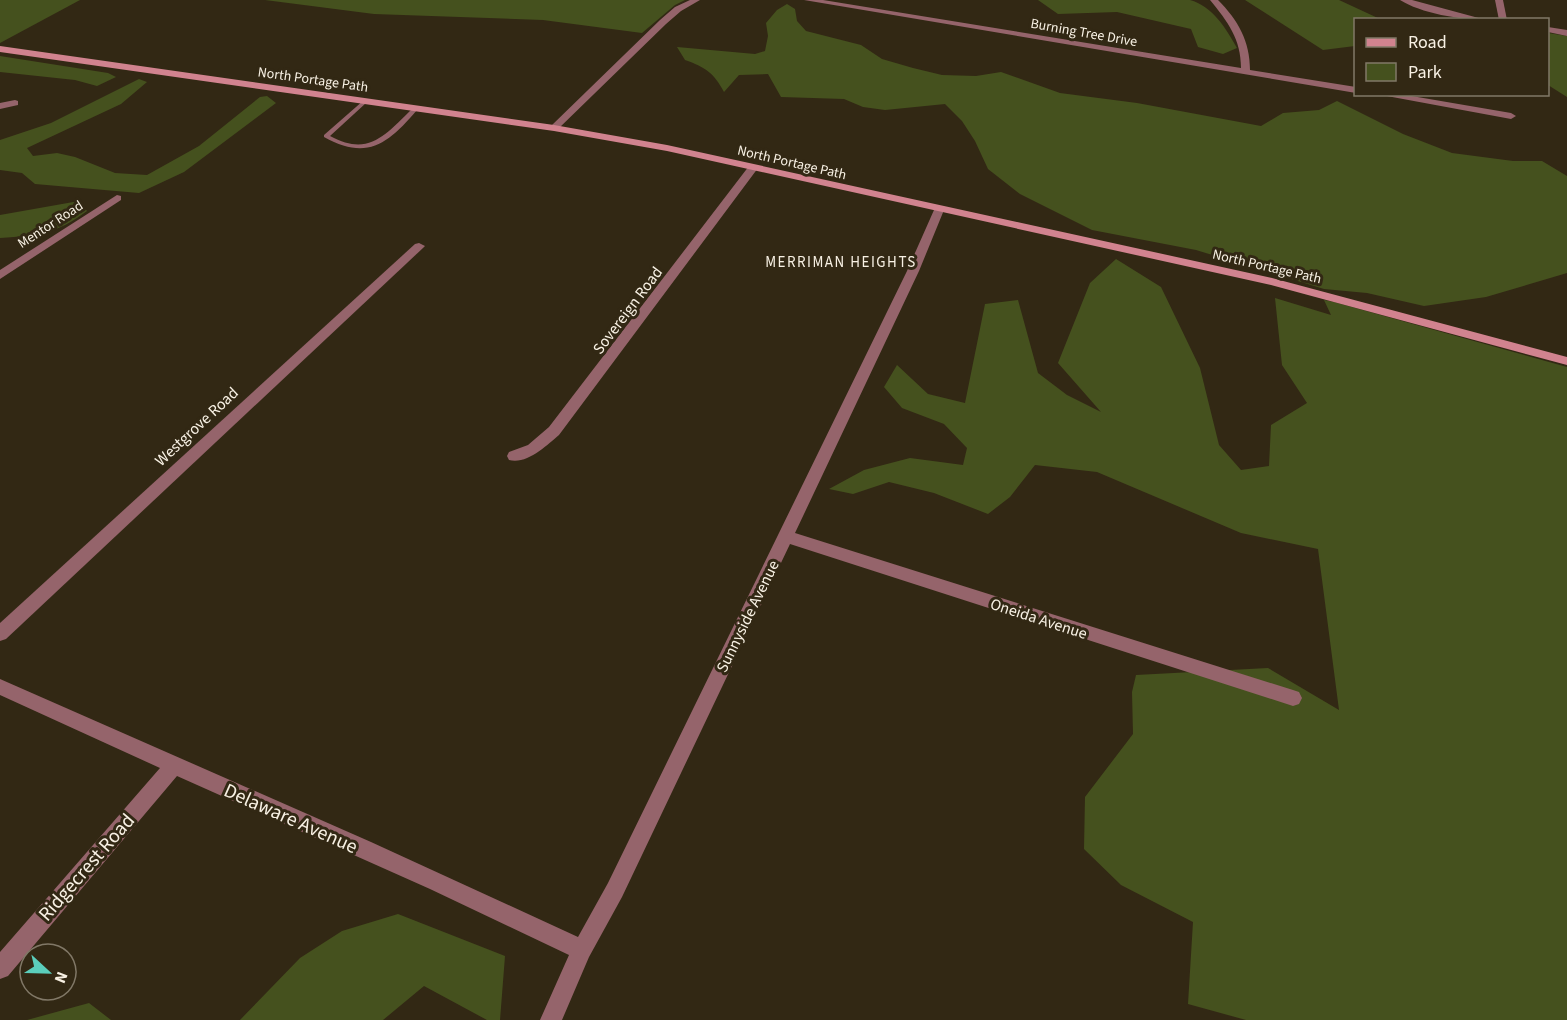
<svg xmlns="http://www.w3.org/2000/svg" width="1567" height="1020" font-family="'Source Sans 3',sans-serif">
  <rect width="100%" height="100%" fill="#322814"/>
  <g fill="#45511e">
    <polygon points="0,0 80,0 0,43"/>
    <polygon points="265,0 685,0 675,5 642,33 543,20 374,14"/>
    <path d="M1038 0H1190C1212 6 1226 28 1237 48L1223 54 1198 47 1191 29 1117 12 1058 14Z"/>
    <polygon points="1245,0 1339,0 1380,19 1356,20 1355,46 1323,50"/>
    <path d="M787 4 795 9 797 21 806 31 861 45 882 59 913 68 942 75 976 76 1001 72 1060 93 1137 103 1261 126 1283 113 1319 110 1337 101 1403 134 1452 153 1513 161H1542L1567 176V273L1486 297 1424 306 1367 293 1324 289 1196 250 1092 230 1020 194 988 169 975 141 962 121 945 104 885 110 863 107 844 99 781 97 768 74 739 75 724 92C714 73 705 67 685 60L677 47 755 54 765 51 768 36 766 23 777 10Z"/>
    <polygon points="1548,33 1567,36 1567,97 1548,85"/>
    <polygon points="0,56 108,73 116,77 97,86 75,80 0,72"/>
    <polygon points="139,79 147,82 121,104 27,148 33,156 57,153 75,157 115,173 147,175 199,146 260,97 267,96 276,103 184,172 139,193 35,184 22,173 0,170 0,140 51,123"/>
    <path d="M79 201 87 211C54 235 40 235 0 238V215Z"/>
    <polygon points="1116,259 1161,287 1200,368 1219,445 1241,470 1269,466 1271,425 1307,403 1282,365 1275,298 1331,315 1324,300 1334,302 1567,367 1567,1020 1246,1020 1188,1004 1193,922 1121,885 1084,849 1085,797 1133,734 1132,692 1136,675 1268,668 1339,710 1318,549 1241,533 1097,472 1035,465 1010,497 988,514 934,493 889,482 853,494 829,489 864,470 910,458 963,465 967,448 944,424 902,408 884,387 897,365 928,394 965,403 985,304 1018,300 1038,373 1067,395 1101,412 1058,363 1090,283"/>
    <polygon points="398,914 505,956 500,1020 487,1020 424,986 383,1020 240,1020 300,958 342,931"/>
    <polygon points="89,1003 111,1020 27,1020"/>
  </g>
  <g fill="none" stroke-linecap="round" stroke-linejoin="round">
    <path fill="#95646b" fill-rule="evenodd" d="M364 100 366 101V103L330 136C369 157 385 135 412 109L417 110C388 144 367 161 324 137V135Z"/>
    <g fill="#95646b" fill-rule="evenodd">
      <polygon points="690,0 700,0 681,11 666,24 557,130 551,130 551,126 660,20 675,7"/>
      <path d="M804 0H823L1241 68C1241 39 1228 22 1210 0H1218C1238 20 1250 41 1250 70L1356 87V93Z"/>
      <path d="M1400 0H1412L1486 20C1461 20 1420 13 1400 0Z"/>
      <polygon points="1495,0 1503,0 1507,20 1499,20"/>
      <polygon points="1548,27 1567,30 1567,36 1548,32"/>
      <polygon points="1376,94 1400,94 1511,113 1516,116 1511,119"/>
      <polygon points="15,100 18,101 18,105 0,109 0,103"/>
      <path d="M749 166 758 168 559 435C547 445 527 465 509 460L507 456 509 452 528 445 549 427Z"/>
      <polygon points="117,195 121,196 121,200 0,279 0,270"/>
      <polygon points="939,207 944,210 919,271 795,533 1293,690 1299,692 1302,698 1299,704 1293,706 790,544 622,897 589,957 562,1020 540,1020 569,955 430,889 177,776 8,976 0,979 0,952 160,768 0,695 0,679 371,842 578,937 608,883 907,271 934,210"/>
      <polygon points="419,243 425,246 423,248 6,639 0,641 0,623 415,244"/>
    </g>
    <polygon fill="#d1838f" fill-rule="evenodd" points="0,46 554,125 667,145 1272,278 1567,357 1567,365 1271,285 667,151 554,131 0,52"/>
  </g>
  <g text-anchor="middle" stroke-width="6" stroke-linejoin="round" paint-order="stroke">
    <g font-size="14" fill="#f8f1e4" stroke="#322814">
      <text transform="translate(1084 32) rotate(10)" y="5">Burning Tree Drive</text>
      <text transform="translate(313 79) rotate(8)" y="5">North Portage Path</text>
      <text transform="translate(792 162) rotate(13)" y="5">North Portage Path</text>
      <text transform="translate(50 224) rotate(-33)" y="5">Mentor Road</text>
      <text transform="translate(1267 266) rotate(13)" y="5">North Portage Path</text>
    </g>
    <g font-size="15" letter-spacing="1.5" fill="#f8f1e4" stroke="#322814">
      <text x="841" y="267">MERRIMAN HEIGHTS</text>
    </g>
    <g font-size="16" fill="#f8f1e4" stroke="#322814">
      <text transform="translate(627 310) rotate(-53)" y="6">Sovereign Road</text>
      <text transform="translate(196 426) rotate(-43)" y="6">Westgrove Road</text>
      <text transform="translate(747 616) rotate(-64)" y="6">Sunnyside Avenue</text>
      <text transform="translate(1039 618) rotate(18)" y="6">Oneida Avenue</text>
    </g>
    <g font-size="20" fill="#f8f1e4" stroke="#322814">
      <text transform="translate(291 818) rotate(24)" y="7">Delaware Avenue</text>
      <text transform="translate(86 867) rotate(-49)" y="7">Ridgecrest Road</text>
    </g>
  </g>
  <rect x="1354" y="18" width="195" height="78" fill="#322814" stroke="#817867" stroke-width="1.5"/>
  <rect x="1366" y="38" width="30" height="9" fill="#d1838f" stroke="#817867" stroke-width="1.5"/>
  <text x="1408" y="48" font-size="18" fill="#f8f1e4">Road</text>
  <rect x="1366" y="63" width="30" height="18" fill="#45511e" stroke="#817867" stroke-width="1.5"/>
  <text x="1408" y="78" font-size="18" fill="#f8f1e4">Park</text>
  <g transform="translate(48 972) rotate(112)"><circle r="28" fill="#322814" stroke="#817867" stroke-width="1.5"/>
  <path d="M0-4.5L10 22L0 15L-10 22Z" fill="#5bcebc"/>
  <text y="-9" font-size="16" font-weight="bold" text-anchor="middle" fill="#f8f1e4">N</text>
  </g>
</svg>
